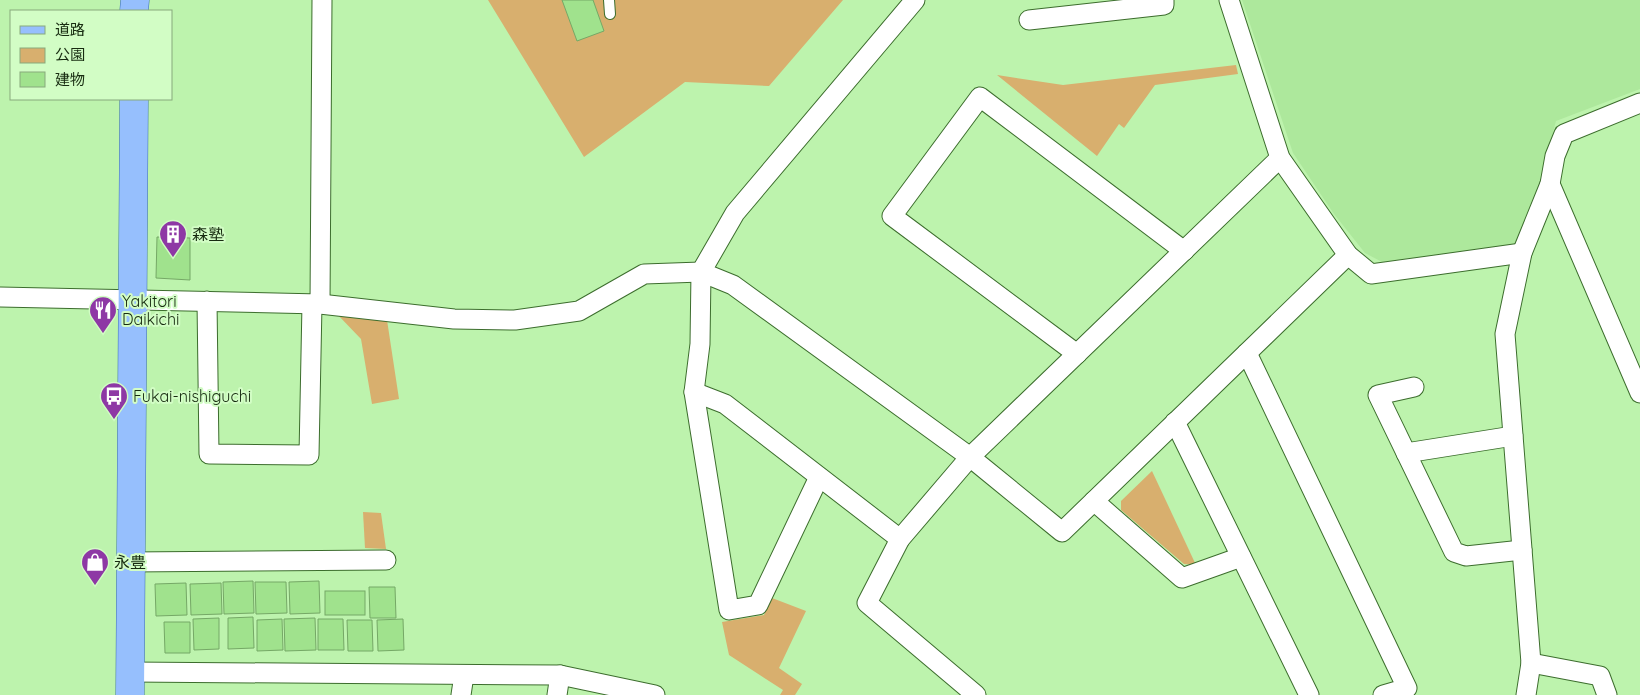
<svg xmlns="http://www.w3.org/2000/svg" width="1640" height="695" font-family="Quicksand,'Noto Sans JP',sans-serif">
  <rect width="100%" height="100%" fill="#bdf3ad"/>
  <polygon fill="#ade89c" points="1242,0 1640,0 1640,89 1556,121 1526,233 1513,245 1382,262 1365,253 1334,214 1293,153"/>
  <g fill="#d8af6e">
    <polygon points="488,0 843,0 769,86 685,82 584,157"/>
    <polygon points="1236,65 1238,74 1155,85 1124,128 1119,124 1097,156 997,75 1063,85"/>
    <polygon points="337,314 387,320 399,399 372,404 361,339"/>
    <polygon points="1152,471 1196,565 1184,564 1121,510 1121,501"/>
    <polygon points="363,512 381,513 386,549 365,548"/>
    <polygon points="772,598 806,611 779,668 802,684 795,695 780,695 783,690 729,655 722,622 764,615"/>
  </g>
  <g fill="#a0e28d" stroke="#75a866">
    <polygon points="562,0 593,0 604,31 577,41"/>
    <polygon points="157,237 190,238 190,280 156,278"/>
    <polygon points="253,581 254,613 224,614 223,582"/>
    <polygon points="319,581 320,613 290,614 289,582"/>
    <polygon points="255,582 286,582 287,613 256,614"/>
    <polygon points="186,583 187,615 156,616 155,584"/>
    <polygon points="221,583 222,614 191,615 190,584"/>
    <polygon points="369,587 395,587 396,618 370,618"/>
    <rect x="325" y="591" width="40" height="24"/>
    <polygon points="253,617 254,648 228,649 228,618"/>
    <polygon points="219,618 219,649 194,650 193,619"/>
    <polygon points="315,618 316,650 285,651 284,619"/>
    <polygon points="282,619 283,650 257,651 257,620"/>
    <polygon points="318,619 343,619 344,650 318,650"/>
    <polygon points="403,619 404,650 378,651 377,620"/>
    <polygon points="347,620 372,620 373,651 348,651"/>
    <polygon points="164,622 190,622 190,653 165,653"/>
  </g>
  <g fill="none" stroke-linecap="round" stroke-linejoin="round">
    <g stroke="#3c6d2d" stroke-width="12">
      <polyline id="service" points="609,0 610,14"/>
    </g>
    <g stroke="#3c6d2d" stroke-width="21">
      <g id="minor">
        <polyline points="1229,0 1280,158 1348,255 1371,274 1522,253"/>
        <polyline points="1029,20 1164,5 1164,0"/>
        <polyline points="1550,184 1640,393"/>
        <polyline points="0,297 320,304 454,319 515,320 579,311 644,274 701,272 733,285 970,457 1062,532 1348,255"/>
        <polyline points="207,301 209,454 309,455 312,304"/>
        <polyline points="320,304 322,0"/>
        <polyline points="1247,353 1407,688 1383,695"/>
        <polyline points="1077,354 892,216 980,97 1184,251"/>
        <polyline points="1414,387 1378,395 1454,552 1466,556 1522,550"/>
        <polyline points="694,392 725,404 900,539"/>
        <polyline points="1175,422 1309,695"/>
        <polyline points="1406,453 1513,436"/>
        <polyline points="819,477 758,605 729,610 694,392 700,344 701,272 735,213 915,0"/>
        <polyline points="1094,501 1182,578 1241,557"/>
        <polyline points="129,562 386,560"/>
        <polyline points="1531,663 1600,676 1607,695"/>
        <polyline points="130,672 560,675 655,695"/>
        <polyline points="461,695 464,675"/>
        <polyline points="557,695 560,675"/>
        <polyline points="976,695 867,603 900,539 970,457 1280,158"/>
        <polyline points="1526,695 1531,663 1505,334 1522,253 1550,184 1555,156 1564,134 1640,103"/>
      </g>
    </g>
    <g stroke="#3c6fa9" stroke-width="29">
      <g id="primary">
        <polyline points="134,11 135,0"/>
        <polyline points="130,695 134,99"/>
      </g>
    </g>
    <use href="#service" stroke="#fff" stroke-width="10"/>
    <use href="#minor" stroke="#fff" stroke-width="19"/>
    <use href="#primary" stroke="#96bffd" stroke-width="28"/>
  </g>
  <defs>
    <g id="building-pin" transform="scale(1.4375)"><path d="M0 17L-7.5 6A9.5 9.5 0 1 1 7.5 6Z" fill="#8e38a5" stroke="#d2fdc5"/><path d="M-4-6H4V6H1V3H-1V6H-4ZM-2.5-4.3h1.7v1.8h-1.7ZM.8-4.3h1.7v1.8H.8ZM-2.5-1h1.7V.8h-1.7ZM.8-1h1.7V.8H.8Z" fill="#fff"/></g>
    <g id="restaurant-pin" transform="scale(1.4375)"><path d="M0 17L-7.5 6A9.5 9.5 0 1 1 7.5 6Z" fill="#8e38a5" stroke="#d2fdc5"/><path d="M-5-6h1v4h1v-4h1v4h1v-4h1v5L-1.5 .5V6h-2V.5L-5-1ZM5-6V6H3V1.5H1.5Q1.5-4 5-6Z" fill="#fff"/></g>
    <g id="bus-pin" transform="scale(1.4375)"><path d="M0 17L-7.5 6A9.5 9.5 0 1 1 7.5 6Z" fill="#8e38a5" stroke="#d2fdc5"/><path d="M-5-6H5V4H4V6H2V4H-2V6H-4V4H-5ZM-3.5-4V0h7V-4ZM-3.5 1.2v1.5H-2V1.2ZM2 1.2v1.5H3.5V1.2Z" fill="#fff"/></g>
    <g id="shop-pin" transform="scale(1.4375)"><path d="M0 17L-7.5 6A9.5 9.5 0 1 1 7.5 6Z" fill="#8e38a5" stroke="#d2fdc5"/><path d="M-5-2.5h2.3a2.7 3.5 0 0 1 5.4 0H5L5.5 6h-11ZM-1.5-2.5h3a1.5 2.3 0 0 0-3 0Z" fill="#fff"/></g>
  </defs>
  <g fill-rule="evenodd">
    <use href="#building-pin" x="173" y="234"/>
    <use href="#restaurant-pin" x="103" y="310"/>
    <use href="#bus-pin" x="114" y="396"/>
    <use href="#shop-pin" x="95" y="562"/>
  </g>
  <g text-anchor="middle" stroke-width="4" stroke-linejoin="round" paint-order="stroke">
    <g font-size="16" fill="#172b10" stroke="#d2fdc5" text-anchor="start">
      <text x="192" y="240">森塾</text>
      <text x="122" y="307">Yakitori<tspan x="122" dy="18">Daikichi</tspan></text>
      <text x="133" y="402">Fukai-nishiguchi</text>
      <text x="114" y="568">永豊</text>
    </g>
  </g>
  <rect x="10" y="10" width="162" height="90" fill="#d2fdc5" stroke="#87a97d"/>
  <rect x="20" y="26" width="25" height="8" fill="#96bffd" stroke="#87a97d"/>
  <text x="55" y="35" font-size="15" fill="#172b10">道路</text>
  <rect x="20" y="48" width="25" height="15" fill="#d8af6e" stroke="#87a97d"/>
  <text x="55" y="60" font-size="15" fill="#172b10">公園</text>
  <rect x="20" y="72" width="25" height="15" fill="#a0e28d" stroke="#87a97d"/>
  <text x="55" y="85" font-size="15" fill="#172b10">建物</text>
</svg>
